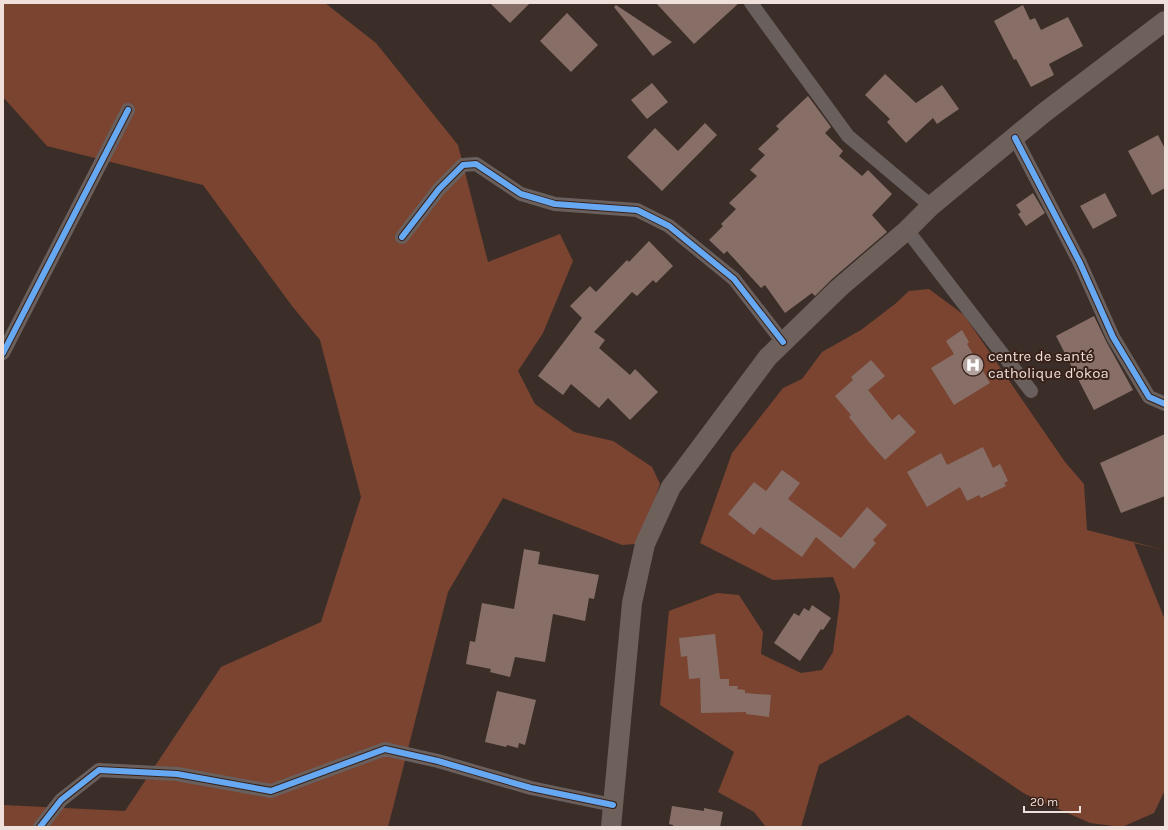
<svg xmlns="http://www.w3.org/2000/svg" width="1168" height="830" font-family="Karla,sans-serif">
  <rect width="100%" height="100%" fill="#3b2e29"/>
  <g fill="#7b4431">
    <polygon points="3,3 325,3 376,43 458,145 488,262 560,234 573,261 543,333 518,371 535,404 574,432 613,441 652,467 660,484 647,523 635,544 622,545 503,498 448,592 388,827 3,827 3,805 125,811 221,667 321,622 361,497 320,340 292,306 203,185 47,146 3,97"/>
    <polygon points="929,289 964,315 1065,462 1084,484 1087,530 1165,550 1134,543 1165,620 1165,790 1154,813 1122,827 1090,823 1025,794 908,715 819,765 801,827 766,827 754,812 718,792 734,752 660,705 669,611 717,593 739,595 763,632 761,654 801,673 822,670 833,652 839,608 840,595 833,577 773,580 700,543 732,453 783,388 802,379 822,352 861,330 895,304 909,291"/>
  </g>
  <g fill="#876f67">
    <polygon points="490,3 530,3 510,23"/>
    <polygon points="656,3 739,3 694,44"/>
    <polygon points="616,5 672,42 653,56 614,7"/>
    <polygon points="1023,5 1030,20 1035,18 1041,30 1068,17 1083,46 1049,64 1054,75 1031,87 1016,59 1014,60 994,21"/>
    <polygon points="567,13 598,45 571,72 540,41"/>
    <polygon points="885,74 916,103 942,85 959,109 937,124 933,118 906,143 887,122 890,119 865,95"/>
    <polygon points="652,83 668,102 647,119 631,100"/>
    <polygon points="808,96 831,127 825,133 843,151 839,156 862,176 868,170 892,194 872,215 887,232 832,279 815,296 812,293 785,313 765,285 761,288 727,251 724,254 709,240 723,226 721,224 736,209 729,203 757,176 750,170 765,155 758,149 779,129 776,126"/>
    <polygon points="705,123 717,135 662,191 627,157 655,128 678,151"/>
    <polygon points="1158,135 1165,149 1165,188 1152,195 1128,151"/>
    <polygon points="1033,193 1045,213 1026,226 1018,214 1021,212 1016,205"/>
    <polygon points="1105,193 1117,216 1093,229 1080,206"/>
    <polygon points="649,241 673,266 656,283 653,280 637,296 632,292 594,332 605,340 599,348 630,375 635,369 658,392 630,420 608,398 599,408 571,384 563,395 538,376 582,318 570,306 590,286 596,292 627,260 629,262"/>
    <polygon points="1094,316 1106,341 1133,390 1094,410 1056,336"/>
    <polygon points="962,330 969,342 967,344 990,383 954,405 931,368 954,354 946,341"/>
    <polygon points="871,360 885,376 868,390 892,420 899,414 916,432 885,460 869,442 849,417 851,415 835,396 853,380 851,377"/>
    <polygon points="1165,434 1165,496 1121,513 1100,463"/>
    <polygon points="983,447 993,468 1000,464 1008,481 1004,483 1006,486 981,498 979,495 967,501 960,487 927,507 907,472 941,453 947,465"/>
    <polygon points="782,470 800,483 788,499 841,538 867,507 887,525 873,540 876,543 854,569 816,537 802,557 760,527 754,535 728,514 754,482 766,491"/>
    <polygon points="524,549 540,552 538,564 599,575 594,599 589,598 585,621 553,614 545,662 515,657 510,677 490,672 491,669 466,664 470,641 475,642 482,603 514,609"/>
    <polygon points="812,605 831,618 823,630 821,629 800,661 774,643 794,613 799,616 804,608 809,611"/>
    <polygon points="715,634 720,679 729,679 729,686 738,686 737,689 745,690 745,693 771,695 769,717 746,714 746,712 701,713 700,678 689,679 687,656 681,657 679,638"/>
    <polygon points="497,691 536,700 525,745 519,743 518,748 507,745 506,747 485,742"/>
    <polygon points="672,806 704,811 704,808 723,812 720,827 673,827 673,825 669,824"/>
  </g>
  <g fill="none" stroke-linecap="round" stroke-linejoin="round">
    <g stroke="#695f5c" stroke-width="14">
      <polyline points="751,3 848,136 931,206"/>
      <polyline points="1015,138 1080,263 1113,337 1149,397 1165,404"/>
      <polyline points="907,230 1031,391"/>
      <polyline points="402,237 439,189 463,165 476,164 521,194 555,204 637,210 669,226 734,279 783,342"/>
      <polyline points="3,353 128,110"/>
      <polyline points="40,827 61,800 99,770 177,774 271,791 385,749 438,761 531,788 613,805"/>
    </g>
    <polyline stroke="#6e615c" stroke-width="20" points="611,827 632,603 645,544 671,487 768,357 839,288 907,230 931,206 1045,112 1165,21"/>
    <g stroke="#382119" stroke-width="8">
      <g id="cycleway">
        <polyline points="1015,138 1080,263 1113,337 1149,397 1165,404"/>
        <polyline points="402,237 439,189 463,165 476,164 521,194 555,204 637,210 669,226 734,279 783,342"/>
        <polyline points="3,353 128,110"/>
        <polyline points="40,827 61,800 99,770 177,774 271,791 385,749 438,761 531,788 613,805"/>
      </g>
    </g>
    <use href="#cycleway" stroke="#66a8f1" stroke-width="6"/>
  </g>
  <defs>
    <g id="hospital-disc" transform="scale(1.15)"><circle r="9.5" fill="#b1a29d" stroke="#382119"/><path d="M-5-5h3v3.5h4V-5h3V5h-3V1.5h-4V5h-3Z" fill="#fff"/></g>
  </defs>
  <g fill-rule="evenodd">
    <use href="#hospital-disc" x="973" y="365"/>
  </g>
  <g text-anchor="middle" stroke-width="4" stroke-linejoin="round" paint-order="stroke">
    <g font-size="15" fill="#f0e0db" stroke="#382119" text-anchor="start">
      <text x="988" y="361">centre de santé<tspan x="988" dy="17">catholique d'okoa</tspan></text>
    </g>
  </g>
  <rect width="1168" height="830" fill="none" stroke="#f0e0db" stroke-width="8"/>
  <path d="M1024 806v6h56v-6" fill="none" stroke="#f0e0db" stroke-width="2"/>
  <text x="1030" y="806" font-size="12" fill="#f0e0db" stroke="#382119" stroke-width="3" paint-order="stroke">20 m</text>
</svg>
